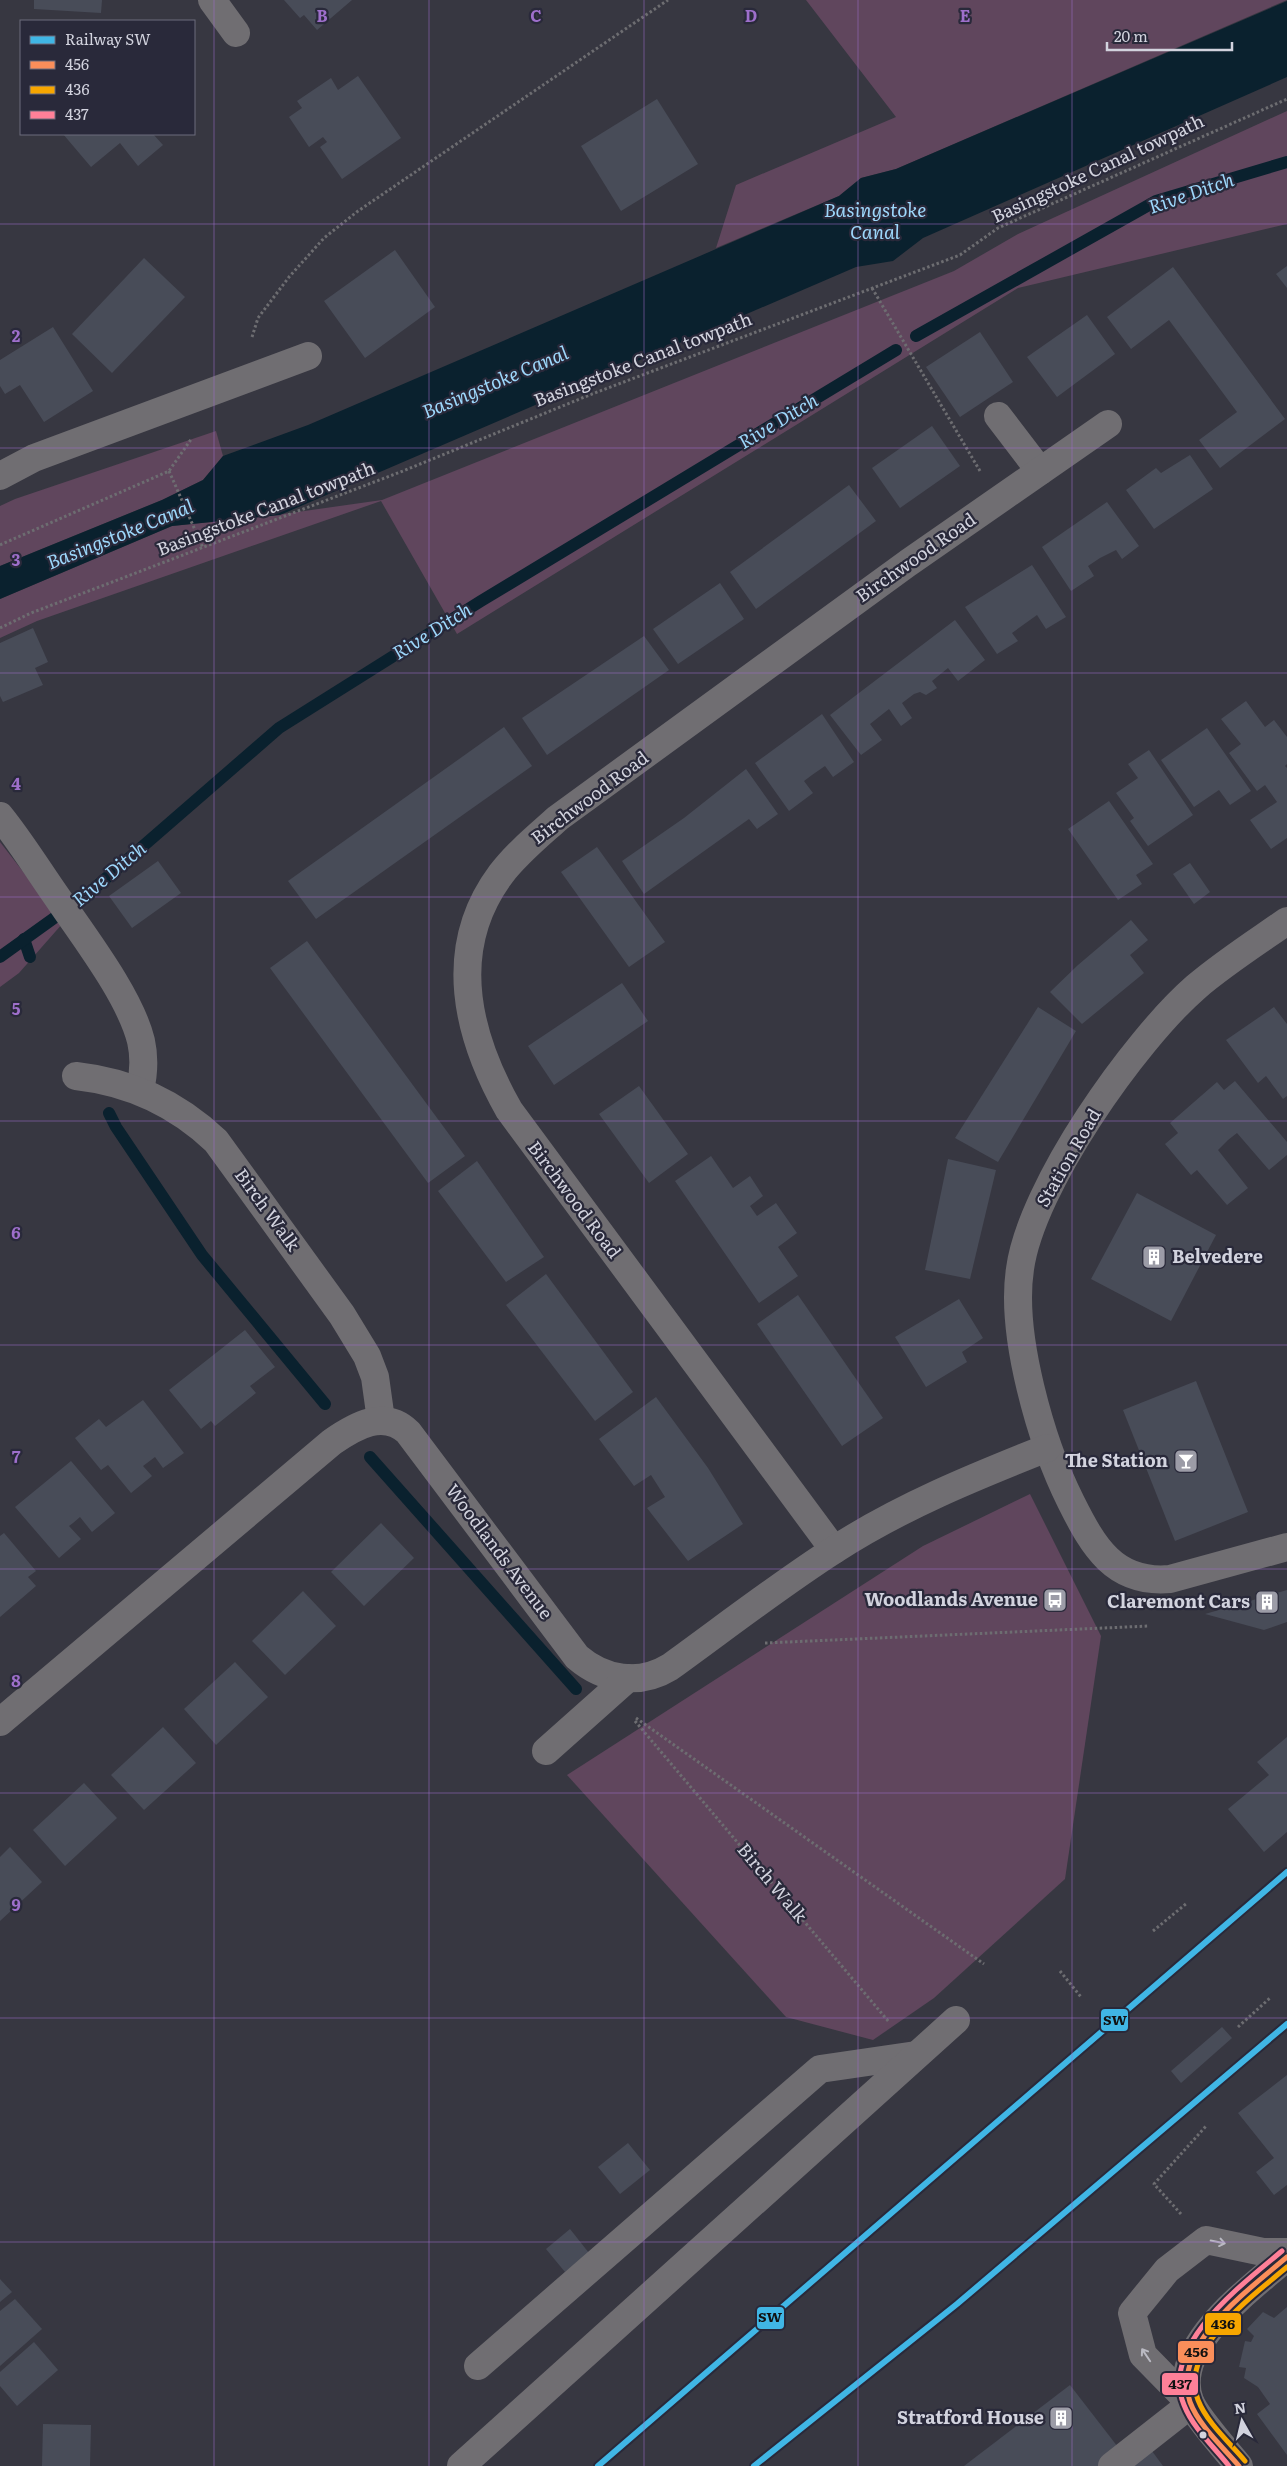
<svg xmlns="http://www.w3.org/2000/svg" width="1287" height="2466" font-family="Literata,serif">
  <rect width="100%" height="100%" fill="#373741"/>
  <g fill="#60465d">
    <polygon points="806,0 1287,0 896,169 861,178 839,196 716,248 736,185 896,117"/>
    <polygon points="1287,111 1287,224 1018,288 457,634 381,501 37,621 0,638 0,599 172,526 269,516 382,500 954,271 1018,234"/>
    <polygon points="216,431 223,456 203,480 162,500 0,566 0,506 15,499"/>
    <polygon points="0,842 63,923 19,973 0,987"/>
    <polygon points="1030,1494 1101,1636 1065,1879 934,1998 873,2040 786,2017 567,1775 923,1546"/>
  </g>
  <polygon fill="#0a212e" points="1287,1 1287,77 923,238 893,261 856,267 280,515 172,526 0,599 0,566 162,500 203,480 223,456 308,425 839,196 861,178 896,169"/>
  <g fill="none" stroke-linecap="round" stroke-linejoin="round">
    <g stroke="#0a212e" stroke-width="12">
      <polyline points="916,336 1156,201 1287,162"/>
      <polyline points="24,939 30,957"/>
      <polyline points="0,957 89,893 279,728 481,601 896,350"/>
      <polyline points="109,1113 116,1127 202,1255 325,1404"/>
      <polyline points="370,1457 576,1689"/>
    </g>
  </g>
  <g fill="#484c58">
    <polygon points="34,0 102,0 101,13 34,9"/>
    <polygon points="284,0 352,0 317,30 304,15 300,18"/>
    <polygon points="358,76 401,138 342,179 320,147 327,142 323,137 309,147 289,117 302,108 297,101 331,78 338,90"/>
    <polygon points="657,99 698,164 621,211 581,146"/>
    <polygon points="63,134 153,134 163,145 138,166 120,143 91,167"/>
    <polygon points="395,250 435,307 365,358 324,301"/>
    <polygon points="144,258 185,297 112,373 72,334"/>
    <polygon points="1287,266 1287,288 1276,274"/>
    <polygon points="1173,267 1285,419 1220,468 1199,440 1237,412 1169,320 1131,349 1107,317"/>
    <polygon points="1087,315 1115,354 1057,397 1027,357"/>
    <polygon points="53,327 93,391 44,422 20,385 5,394 0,386 0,360"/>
    <polygon points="980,332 1013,382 960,417 926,367"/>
    <polygon points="932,426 960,466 900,508 872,468"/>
    <polygon points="1190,455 1213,489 1154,529 1126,490 1156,468 1161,473"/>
    <polygon points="849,485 876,521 756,609 730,572"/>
    <polygon points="1107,502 1139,546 1122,559 1116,550 1100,558 1088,566 1094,576 1071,591 1042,547"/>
    <polygon points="1032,565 1066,617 1046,629 1037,615 1012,633 1018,641 997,654 965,607"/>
    <polygon points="720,583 744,619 678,664 653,629"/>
    <polygon points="955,620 985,660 958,681 948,668 932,681 937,688 926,695 920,692 914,694 902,703 912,718 901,726 889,709 870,724 882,740 861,755 830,715"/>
    <polygon points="33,628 48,662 35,668 43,685 3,702 0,696 0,643"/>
    <polygon points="644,636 669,670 547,755 522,718"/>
    <polygon points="1246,701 1265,727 1274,720 1287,737 1287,764 1285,766 1287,768 1287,838 1271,849 1250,820 1277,802 1265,785 1257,791 1229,753 1241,744 1221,719"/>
    <polygon points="822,714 854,762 833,777 825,766 812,775 804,781 813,793 789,811 755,763"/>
    <polygon points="504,727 532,766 316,919 288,881"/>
    <polygon points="1207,728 1251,791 1230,805 1219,790 1194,807 1161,760"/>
    <polygon points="1149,750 1193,815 1148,846 1130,821 1134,818 1116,793 1138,778 1128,764"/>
    <polygon points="746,769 778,814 757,829 749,819 644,894 622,861 684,818"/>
    <polygon points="1109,801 1153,864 1136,875 1142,884 1118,900 1068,829"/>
    <polygon points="597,847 665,942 629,967 561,872"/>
    <polygon points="158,861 181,893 132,928 109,896"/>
    <polygon points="1190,863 1210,892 1194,904 1173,874"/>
    <polygon points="1131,920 1148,940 1130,955 1144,973 1082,1024 1050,992 1078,965"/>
    <polygon points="307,941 465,1156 428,1183 270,968"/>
    <polygon points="622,983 648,1021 554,1085 528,1046"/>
    <polygon points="1038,1007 1076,1031 998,1162 955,1138"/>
    <polygon points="1274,1007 1287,1024 1287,1096 1283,1099 1266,1076 1258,1083 1226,1040"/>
    <polygon points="1235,1081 1287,1142 1287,1155 1269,1170 1237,1133 1228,1140 1218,1150 1248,1188 1227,1205 1197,1170 1191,1175 1165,1144 1178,1133 1170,1123 1217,1082 1224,1090"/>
    <polygon points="639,1086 688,1154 649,1183 599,1114"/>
    <polygon points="711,1156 733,1188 750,1176 763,1196 750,1206 757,1216 776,1203 797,1233 778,1247 798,1276 759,1303 675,1181"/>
    <polygon points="948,1159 996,1170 970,1279 925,1270"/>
    <polygon points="477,1161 544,1257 506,1282 438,1191"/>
    <polygon points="1137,1193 1216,1235 1171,1321 1091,1279"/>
    <polygon points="546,1274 633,1392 595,1421 506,1305"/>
    <polygon points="798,1295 883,1418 842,1446 757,1324"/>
    <polygon points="959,1299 983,1338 962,1352 967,1362 926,1387 895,1337"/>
    <polygon points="245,1330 275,1367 250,1386 256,1393 215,1426 211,1421 201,1429 169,1390"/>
    <polygon points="1196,1381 1248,1512 1175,1541 1123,1410"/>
    <polygon points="656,1397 708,1468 743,1524 688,1561 647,1508 665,1497 651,1475 634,1486 599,1439"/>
    <polygon points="143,1400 184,1453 163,1468 155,1457 143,1466 152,1476 131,1493 108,1465 101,1470 75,1438 99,1419 106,1427"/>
    <polygon points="71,1461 115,1513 92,1532 80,1517 73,1523 69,1526 81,1539 59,1558 15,1507"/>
    <polygon points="381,1523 414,1558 364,1606 331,1572"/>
    <polygon points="4,1533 36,1571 28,1577 36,1586 0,1617 0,1536"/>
    <polygon points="1287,1590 1287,1622 1264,1630 1205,1614"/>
    <polygon points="303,1591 336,1626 285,1675 252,1641"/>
    <polygon points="235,1662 268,1697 216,1745 184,1709"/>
    <polygon points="163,1727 196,1763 144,1810 111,1775"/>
    <polygon points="1287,1737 1287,1832 1264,1852 1228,1809 1269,1775 1257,1762"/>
    <polygon points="84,1783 117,1818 65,1866 33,1830"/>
    <polygon points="10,1847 42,1882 0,1921 0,1857"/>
    <polygon points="1222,2027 1232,2038 1181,2083 1171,2071"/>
    <polygon points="1287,2075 1287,2185 1274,2195 1256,2172 1274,2158 1238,2113"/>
    <polygon points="628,2143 650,2170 620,2194 598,2167"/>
    <polygon points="570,2229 589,2253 565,2272 546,2249"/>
    <polygon points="0,2279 12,2292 0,2302"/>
    <polygon points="15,2299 42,2329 0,2366 0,2311"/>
    <polygon points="1287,2307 1287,2455 1257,2414 1270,2404 1258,2387 1244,2378 1246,2368 1239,2367 1245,2341 1251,2342 1254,2336 1247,2329 1263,2312 1274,2318"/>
    <polygon points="34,2342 58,2370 17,2406 0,2386 0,2372"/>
    <polygon points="1070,2385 1121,2451 1102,2466 964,2466"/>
    <polygon points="43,2424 91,2425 90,2466 42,2466"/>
    <polygon points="1152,2451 1163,2466 1133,2466"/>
  </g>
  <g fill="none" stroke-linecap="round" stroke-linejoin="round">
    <g stroke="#6d6d71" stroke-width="3" stroke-dasharray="2.5 2.5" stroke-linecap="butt">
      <polyline points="872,288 980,471"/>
      <polyline points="252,337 258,318 289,277 324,238 358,211 668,0"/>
      <polyline points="169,471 203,548"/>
      <polyline points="0,545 169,471 192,438"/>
      <polyline points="0,628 31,613 403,471 592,394 960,255 998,228 1287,99"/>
      <polyline points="765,1643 1149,1626"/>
      <polyline points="636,1718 984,1964"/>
      <polyline points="635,1721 889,2022"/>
      <polyline points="1153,1931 1187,1903"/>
      <polyline points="1060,1971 1081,1997"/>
      <polyline points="1238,2027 1270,1998"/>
      <polyline points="1181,2214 1154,2184 1207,2125"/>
    </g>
    <g stroke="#706e72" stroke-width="28">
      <polyline points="212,0 236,33"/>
      <polyline points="998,416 1040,471"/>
      <polyline points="0,476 34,458 308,356"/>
      <path d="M0 816C21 842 38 870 57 897 84 937 130 996 141 1041 145 1059 144 1073 140 1090"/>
      <path d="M1287 921C1257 942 1224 963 1196 987 1134 1041 1031 1187 1020 1269 1010 1335 1041 1442 1071 1502 1093 1546 1114 1584 1170 1579L1287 1547"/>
      <path d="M76 1076C130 1082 176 1103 216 1141L342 1315 367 1356 375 1377 381 1420"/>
      <path d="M834 1550 509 1110C467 1036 445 949 501 874 517 853 538 836 558 818L908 563 1108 424"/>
      <path d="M0 1722 332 1442C355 1426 384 1409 408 1432L577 1657C604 1680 639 1686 670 1667 724 1628 778 1586 834 1550 900 1507 974 1477 1047 1448"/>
      <polyline points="546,1751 628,1678"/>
      <polyline points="478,2366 820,2069 916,2055"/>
      <polyline points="461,2466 956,2020"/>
      <polyline points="1112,2466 1191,2404 1143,2355 1132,2313 1167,2270 1206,2240 1263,2252 1287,2252"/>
      <path d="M1239 2466C1227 2451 1196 2417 1190 2401 1169 2346 1251 2289 1287 2257"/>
    </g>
    <g stroke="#29293a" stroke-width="9">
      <path id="bus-1" d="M1239 2466C1223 2447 1199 2426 1190 2402 1170 2345 1250 2289 1287 2257"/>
    </g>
    <g stroke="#29293a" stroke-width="9">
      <path id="bus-2" d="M1245 2461C1230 2443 1207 2423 1198 2400 1178 2349 1254 2295 1287 2267"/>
    </g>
    <g stroke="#29293a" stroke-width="9">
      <path id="bus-3" d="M1229 2466C1214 2447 1193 2428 1184 2405 1159 2345 1243 2284 1282 2251"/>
    </g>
    <use href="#bus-1" stroke="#fa8e5a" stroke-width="5"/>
    <use href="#bus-2" stroke="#f7a600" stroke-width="5"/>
    <use href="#bus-3" stroke="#ff8098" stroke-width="5"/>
    <g stroke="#29293a" stroke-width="10">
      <g id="rail-1">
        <polyline points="598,2466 1287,1872"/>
        <polyline points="754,2466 957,2304 1287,2024"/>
      </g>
    </g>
    <use href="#rail-1" stroke="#40b6e5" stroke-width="6"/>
  </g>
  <defs><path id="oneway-shaft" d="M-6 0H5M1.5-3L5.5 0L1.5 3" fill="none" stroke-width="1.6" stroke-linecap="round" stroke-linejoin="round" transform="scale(1.25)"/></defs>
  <g stroke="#babac3">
    <use href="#oneway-shaft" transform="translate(1218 2242) rotate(11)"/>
    <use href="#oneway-shaft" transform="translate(1146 2355) rotate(-124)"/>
  </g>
  <path fill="none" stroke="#9e6fcb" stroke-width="1" stroke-opacity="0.55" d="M214 0V2466M429 0V2466M644 0V2466M858 0V2466M1072 0V2466M0 224H1287M0 448H1287M0 673H1287M0 897H1287M0 1121H1287M0 1345H1287M0 1569H1287M0 1793H1287M0 2018H1287M0 2242H1287"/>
  <defs>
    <g id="building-square" transform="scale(1.25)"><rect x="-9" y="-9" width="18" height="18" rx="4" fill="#9c9ca7" stroke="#29293a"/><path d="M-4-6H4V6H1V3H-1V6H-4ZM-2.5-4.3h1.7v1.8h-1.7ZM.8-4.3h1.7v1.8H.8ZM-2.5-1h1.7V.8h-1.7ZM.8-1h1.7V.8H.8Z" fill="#fff"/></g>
    <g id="bar-square" transform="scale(1.25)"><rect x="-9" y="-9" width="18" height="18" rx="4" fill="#9c9ca7" stroke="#29293a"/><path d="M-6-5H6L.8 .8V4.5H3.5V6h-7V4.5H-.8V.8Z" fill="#fff"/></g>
    <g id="bus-square" transform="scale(1.25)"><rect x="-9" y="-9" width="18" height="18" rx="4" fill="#9c9ca7" stroke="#29293a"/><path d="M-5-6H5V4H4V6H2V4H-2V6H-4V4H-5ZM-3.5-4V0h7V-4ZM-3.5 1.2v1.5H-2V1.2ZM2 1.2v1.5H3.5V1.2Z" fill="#fff"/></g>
  </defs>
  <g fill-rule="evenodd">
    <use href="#building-square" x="1154" y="1257"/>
    <use href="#bar-square" x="1186" y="1461"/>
    <use href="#bus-square" x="1055" y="1600"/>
    <use href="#building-square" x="1267" y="1602"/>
    <use href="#building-square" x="1061" y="2418"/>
  </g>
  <circle fill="#d2d3de" stroke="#29293a" stroke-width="2" cx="1203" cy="2435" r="4.5"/>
  <g text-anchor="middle" stroke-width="4.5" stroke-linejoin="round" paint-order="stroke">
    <g font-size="18" fill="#d2d3de" stroke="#29293a">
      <text transform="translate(1098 169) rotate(-25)" y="6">Basingstoke Canal towpath</text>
      <text transform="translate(643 360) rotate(-21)" y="6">Basingstoke Canal towpath</text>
      <text transform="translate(266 509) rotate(-21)" y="6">Basingstoke Canal towpath</text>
      <text transform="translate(916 558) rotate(-35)" y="6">Birchwood Road</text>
      <text transform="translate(590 798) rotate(-37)" y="6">Birchwood Road</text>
      <text transform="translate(1069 1158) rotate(-60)" y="6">Station Road</text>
      <text transform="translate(574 1200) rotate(53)" y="6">Birchwood Road</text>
      <text transform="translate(267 1210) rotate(54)" y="6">Birch Walk</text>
      <text transform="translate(499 1552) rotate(53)" y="6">Woodlands Avenue</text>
      <text transform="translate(772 1883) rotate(50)" y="6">Birch Walk</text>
    </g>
    <g font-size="18" font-weight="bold" fill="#d2d3de" stroke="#29293a" text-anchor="end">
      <text x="1172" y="1263" text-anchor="start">Belvedere</text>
      <text x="1168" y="1467">The Station</text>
      <text x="1038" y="1606">Woodlands Avenue</text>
      <text x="1250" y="1608">Claremont Cars</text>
      <text x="1044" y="2424">Stratford House</text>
    </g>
    <g font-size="19" font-style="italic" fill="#9dd7fb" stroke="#29293a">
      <text transform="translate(1191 193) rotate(-19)" y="7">Rive Ditch</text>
      <text x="875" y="217">Basingstoke<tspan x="875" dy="22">Canal</tspan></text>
      <text transform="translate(495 382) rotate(-23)" y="7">Basingstoke Canal</text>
      <text transform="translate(778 421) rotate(-31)" y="7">Rive Ditch</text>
      <text transform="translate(120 534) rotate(-22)" y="7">Basingstoke Canal</text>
      <text transform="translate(432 631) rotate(-32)" y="7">Rive Ditch</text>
      <text transform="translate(109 874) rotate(-40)" y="7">Rive Ditch</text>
    </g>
  </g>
  <g font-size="16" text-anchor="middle" font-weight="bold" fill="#9e6fcb" stroke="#29293a" stroke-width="4.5" stroke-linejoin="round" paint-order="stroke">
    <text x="322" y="22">B</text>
    <text x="536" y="22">C</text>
    <text x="751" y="22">D</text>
    <text x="965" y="22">E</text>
    <text x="16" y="342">2</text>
    <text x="16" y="566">3</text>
    <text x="16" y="790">4</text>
    <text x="16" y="1015">5</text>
    <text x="16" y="1239">6</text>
    <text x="16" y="1463">7</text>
    <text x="16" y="1687">8</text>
    <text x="16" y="1911">9</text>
  </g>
  <g stroke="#29293a" stroke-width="2">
    <rect x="1100" y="2008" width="29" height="24" rx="5" fill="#40b6e5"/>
    <rect x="756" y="2306" width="29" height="24" rx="5" fill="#40b6e5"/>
    <rect x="1204" y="2312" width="38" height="24" rx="5" fill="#f7a600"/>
    <rect x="1177" y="2340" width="38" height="24" rx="5" fill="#fa8e5a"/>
    <rect x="1161" y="2372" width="38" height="24" rx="5" fill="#ff8098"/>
  </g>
  <g font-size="14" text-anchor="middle" font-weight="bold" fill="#111">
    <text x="1115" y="2025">SW</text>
    <text x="770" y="2322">SW</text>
    <text x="1223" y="2329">436</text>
    <text x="1196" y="2357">456</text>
    <text x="1180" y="2389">437</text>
  </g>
  <rect x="20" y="20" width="175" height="115" fill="#29293a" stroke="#6d6d7c"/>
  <rect x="30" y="36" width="25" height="8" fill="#40b6e5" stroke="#6d6d7c"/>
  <text x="65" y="45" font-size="15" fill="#d2d3de">Railway SW</text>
  <rect x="30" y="61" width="25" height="8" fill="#fa8e5a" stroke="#6d6d7c"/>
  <text x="65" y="70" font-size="15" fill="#d2d3de">456</text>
  <rect x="30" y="86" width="25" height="8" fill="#f7a600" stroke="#6d6d7c"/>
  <text x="65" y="95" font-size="15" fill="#d2d3de">436</text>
  <rect x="30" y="111" width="25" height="8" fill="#ff8098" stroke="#6d6d7c"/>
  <text x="65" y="120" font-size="15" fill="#d2d3de">437</text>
  <g transform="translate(1242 2421) rotate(352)" stroke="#29293a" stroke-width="4" paint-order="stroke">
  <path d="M0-4L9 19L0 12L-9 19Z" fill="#d2d3de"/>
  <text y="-8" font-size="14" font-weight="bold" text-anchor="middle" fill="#d2d3de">N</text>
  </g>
  <path d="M1107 42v8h125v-8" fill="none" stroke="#d2d3de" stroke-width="2.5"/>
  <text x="1114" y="42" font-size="15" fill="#d2d3de" stroke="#29293a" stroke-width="4" paint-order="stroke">20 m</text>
</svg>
